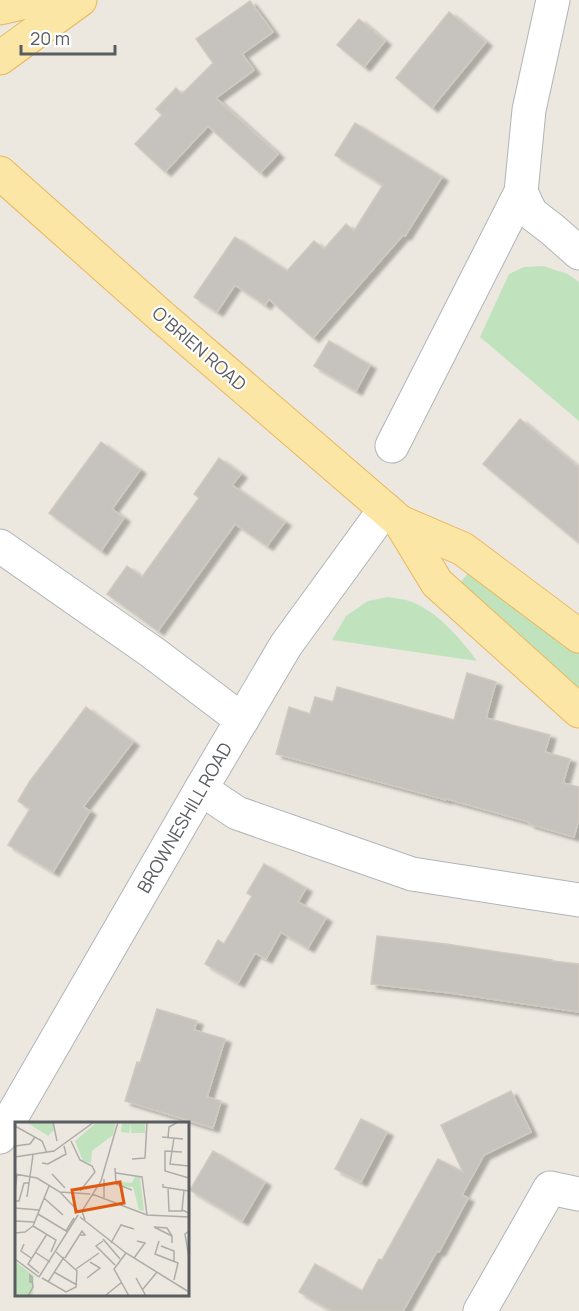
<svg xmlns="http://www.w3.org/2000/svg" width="579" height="1311" font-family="Manrope,sans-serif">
  <defs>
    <filter id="shadow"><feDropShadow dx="6" dy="4" stdDeviation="1.5" flood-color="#0004"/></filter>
  </defs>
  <rect width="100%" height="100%" fill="#ece8e0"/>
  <g fill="#c0e3bd">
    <polygon points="543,266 568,274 579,282 579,421 480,337 509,274 524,267"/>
    <polygon points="472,568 579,651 579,696 456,588"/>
    <path d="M388 597C394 598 401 599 406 600 435 608 460 638 477 661L332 640 346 616 368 601Z"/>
  </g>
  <g fill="#c6c3be" stroke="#d0c9bf" stroke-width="1.5" filter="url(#shadow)">
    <polygon points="250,1 273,32 242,54 254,70 216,98 278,154 260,173 208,126 165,172 135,144 162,115 156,109 176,88 182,94 213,63 196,39"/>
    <polygon points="449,12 486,42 432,108 396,78"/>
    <polygon points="359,19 385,41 364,67 337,45"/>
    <polygon points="355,123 442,177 405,236 403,235 313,338 269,299 265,305 235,285 217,312 194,297 235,237 287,271 314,241 324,249 346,224 354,231 383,185 335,155"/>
    <polygon points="329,341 370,365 356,391 314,366"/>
    <polygon points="520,419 579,468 579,543 483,464"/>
    <polygon points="101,442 140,470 112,509 124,518 101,551 49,513"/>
    <polygon points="219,458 241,474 232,485 285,522 267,546 235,524 158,631 107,594 127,566 142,577 199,498 194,494"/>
    <polygon points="467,673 496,682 486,718 550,735 545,752 570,759 563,783 579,787 579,818 574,837 529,824 529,822 447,799 446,800 276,754 289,707 310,714 315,697 333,702 337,687 454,720"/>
    <polygon points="86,707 133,742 83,807 90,811 53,872 8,845 30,809 18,801 30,781"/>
    <polygon points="264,864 306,888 298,902 326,918 308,948 281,932 266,959 255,953 238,983 205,964 218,940 224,944 252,896 247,893"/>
    <polygon points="377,936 446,944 552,960 552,961 579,964 579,1012 450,993 371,984"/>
    <polygon points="157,1009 197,1021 194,1030 225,1039 207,1097 221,1101 213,1128 125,1101 137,1062 140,1063"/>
    <polygon points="511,1091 531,1132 484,1155 462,1195 468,1198 439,1252 437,1251 403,1311 332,1311 299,1292 315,1264 362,1291 379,1259 382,1260 438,1159 463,1172 441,1125"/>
    <polygon points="361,1119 387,1132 361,1182 335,1169"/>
    <polygon points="213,1151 265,1182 242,1221 190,1190"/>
  </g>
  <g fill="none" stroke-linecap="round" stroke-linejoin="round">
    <g stroke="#b1b4b8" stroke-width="35">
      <g id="minor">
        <polyline points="521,192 531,213 553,230 579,253"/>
        <polyline points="392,446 521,192 529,110 553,0"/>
        <polyline points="0,546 152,652 242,720"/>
        <polyline points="201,789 237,813 412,874 579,900"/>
        <polyline points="0,1137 201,789 286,645 385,509"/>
        <polyline points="480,1311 550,1188 579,1194"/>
      </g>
    </g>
    <g stroke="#eab65a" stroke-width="35">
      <g id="major">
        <polyline points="0,8 35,0"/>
        <polyline points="0,58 80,0"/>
        <polyline points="0,173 162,317 400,522 437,583 579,711"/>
        <polyline points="400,522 463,549 579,636"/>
      </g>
    </g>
    <use href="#minor" stroke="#fff" stroke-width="33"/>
    <use href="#major" stroke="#fbe6a6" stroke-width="33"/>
  </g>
  <g text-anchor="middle" stroke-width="4.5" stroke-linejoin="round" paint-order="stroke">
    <g font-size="18" fill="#595d61" stroke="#fff">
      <text transform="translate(199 349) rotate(41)" y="6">O'BRIEN ROAD</text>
      <text transform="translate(185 818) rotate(-60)" y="6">BROWNESHILL ROAD</text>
    </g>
  </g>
  <g transform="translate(15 1122)">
    <rect width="174" height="174" fill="#ece8e0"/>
    <path d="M11 0H38L39 8 33 14ZM82 0H101L98 13 77 29 76 41 68 39 60 19ZM107 0H130V11H116V1L114 11 106 10ZM120 54 125 55 129 89 124 88 118 65 107 64V60L117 61ZM0 139 19 154 18 174H0Z" fill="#c0e3bd"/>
    <path fill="none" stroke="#adaca9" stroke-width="1.5" d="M38 0 42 19M0 4 27 19 32 31M147 15 168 17M153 16 154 5 163 0M159 16 155 42 174 44M56 19 65 38 77 44 80 50 65 69M0 24 15 22 20 15M167 30 150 29V49L174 56M0 35 39 29 79 0M117 37 130 36 132 0M27 41 33 42 51 32 49 24M100 46 101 62 117 68M101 51 127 55 132 93M0 52 22 56 45 70 64 90M37 52 50 66M148 62V65L174 69M153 66 154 89H168M169 68 167 88 174 91M0 70 2 52M45 70 75 72M77 72 132 93 174 95M12 75 18 33M29 76 48 93M89 77V57M0 79H4L9 61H14M0 86 24 88M23 92 51 109 59 96M65 95 111 131 174 170M70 98 67 89 86 59 103 0M0 99 19 100M18 104 41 118 36 130M139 105 157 114V121M139 105 152 106 157 114M174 109 170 112 174 136M0 111 10 110 18 104 34 64M88 117 105 137M88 119 81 124 100 143M144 119 140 132 163 141 159 158M96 121 106 103 119 107M9 122 6 129 16 136M146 124 159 129V139M20 130 35 140M111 131 99 147 114 174M50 136 67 109 70 113H64M119 136 130 121 122 119M0 137 24 155M61 147 84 131M39 150 62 163M24 151 13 142 32 112M24 155 63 93M27 156 51 170 61 165 62 149 41 130M72 156 85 146 75 140M121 156 131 174M33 160 49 135M128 167 142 150M91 173 107 160M13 174 18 165 17 159V155L15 153V160H16L17 159H18"/>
    <path fill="#e15910" fill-opacity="0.15" stroke="#e15910" stroke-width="3" d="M105 60 109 81 61 90 57 68Z"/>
    <rect width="174" height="174" fill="none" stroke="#595d61" stroke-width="3"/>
  </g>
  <path d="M21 45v9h94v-9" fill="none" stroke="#595d61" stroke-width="3"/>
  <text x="30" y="45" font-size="18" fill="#595d61" stroke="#ffffff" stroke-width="4.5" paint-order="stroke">20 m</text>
</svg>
